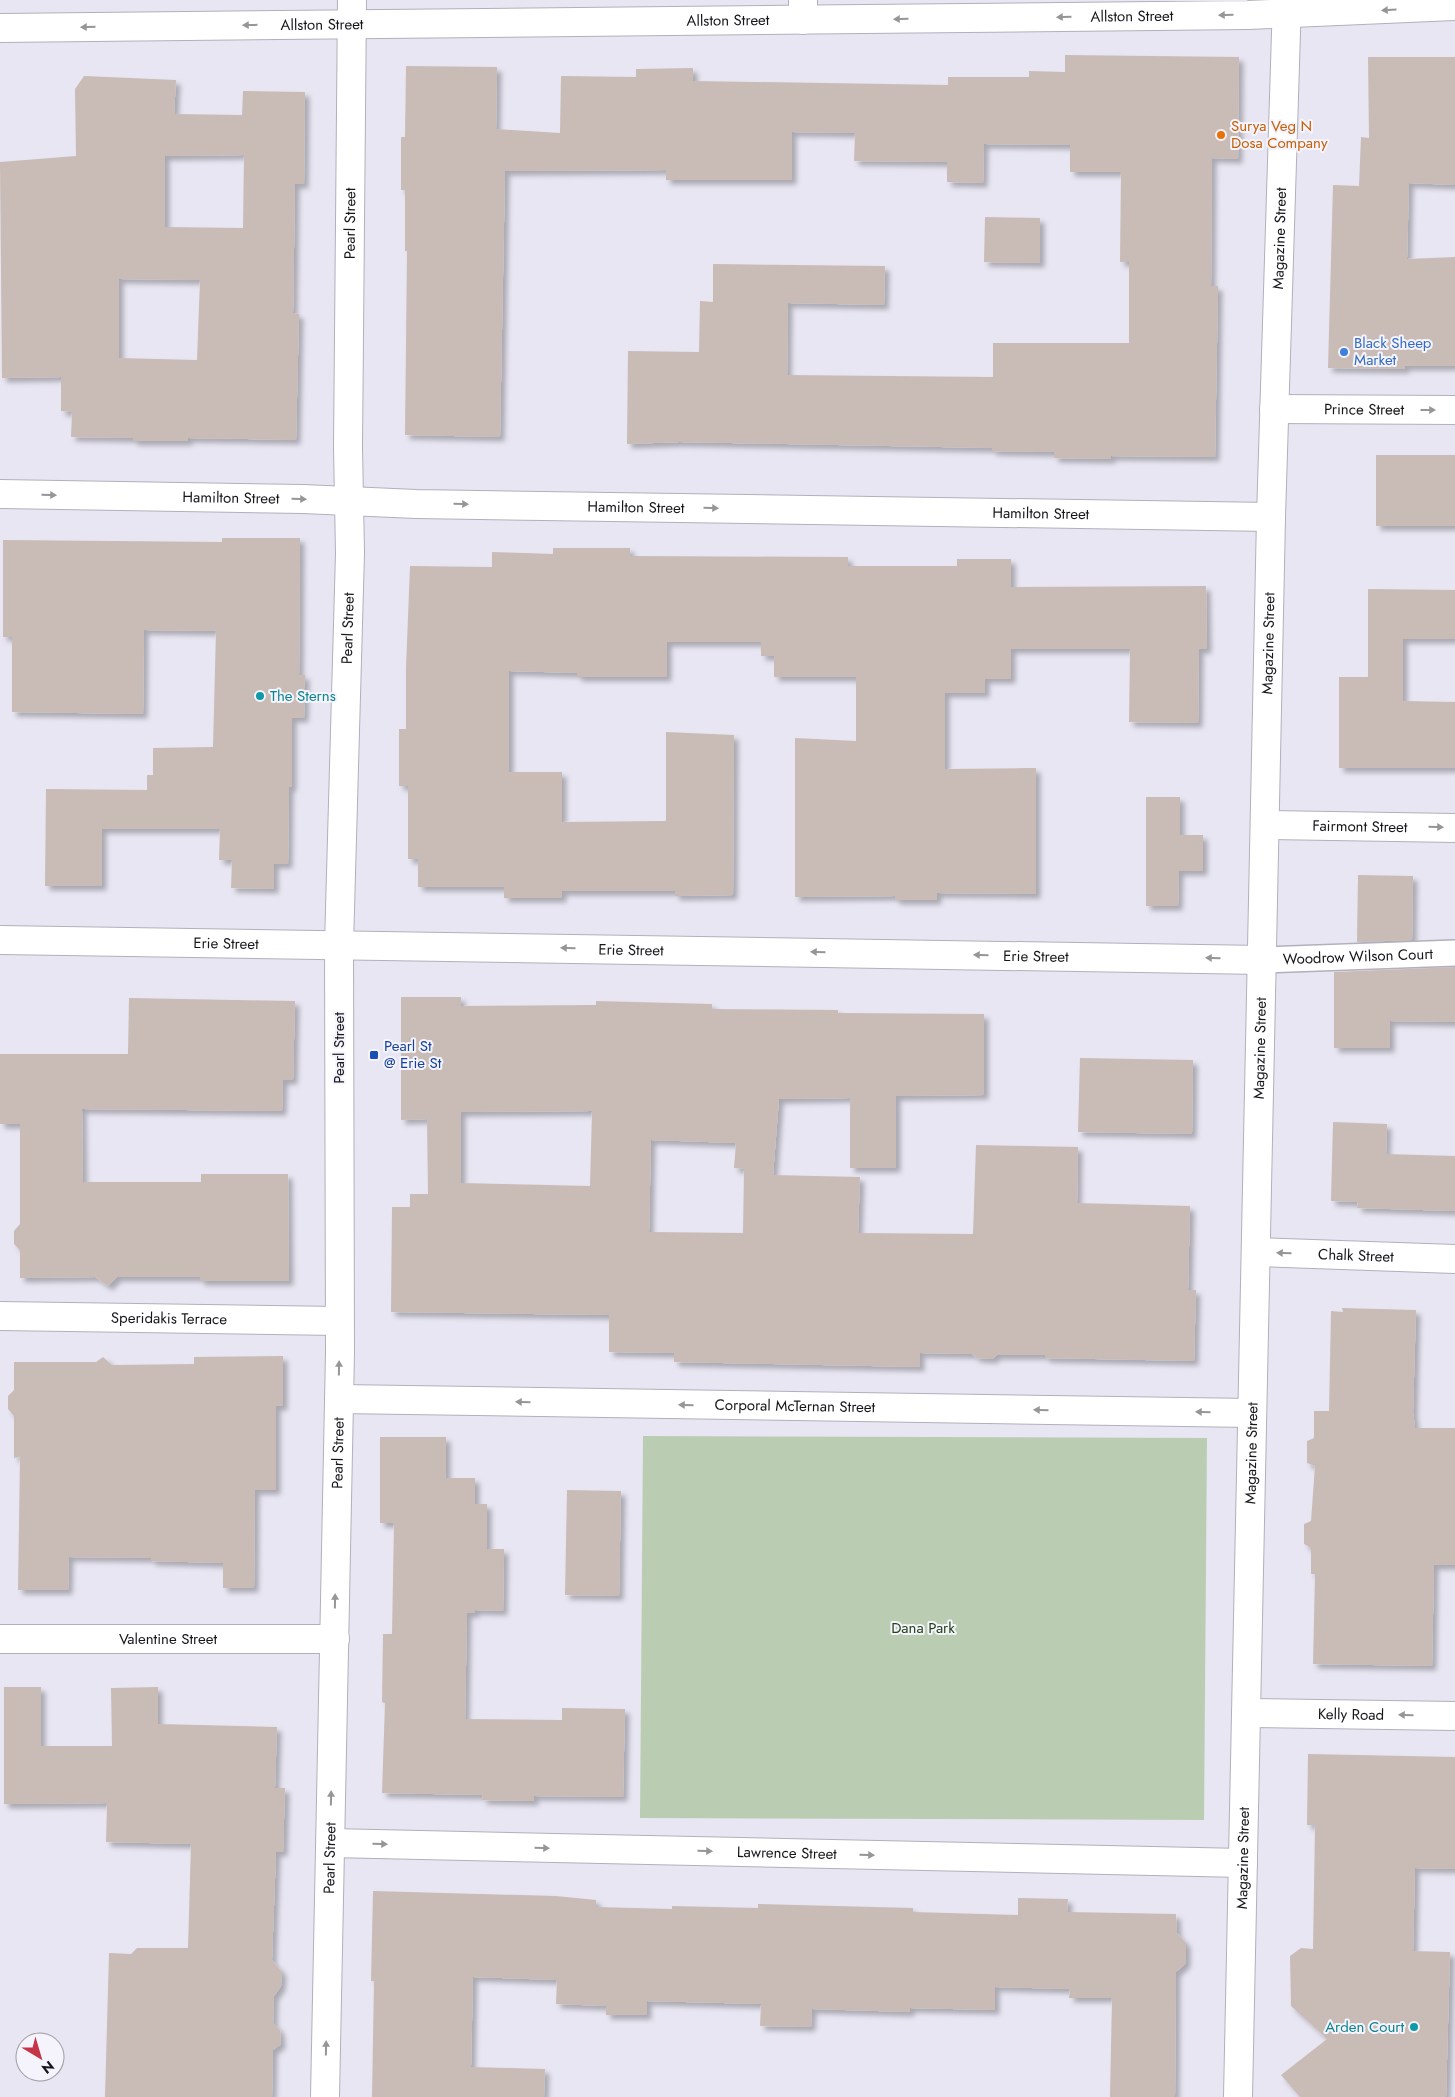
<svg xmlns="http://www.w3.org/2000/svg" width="1455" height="2097" font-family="Jost,sans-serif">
  <defs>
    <filter id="shadow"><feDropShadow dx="4.5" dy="4.5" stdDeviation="2.5" flood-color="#0004"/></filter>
  </defs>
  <rect width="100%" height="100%" fill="#e8e6f2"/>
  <polygon fill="#bacdb3" points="643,1436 1207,1438 1204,1820 640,1818"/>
  <g fill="#c9bcb7" fill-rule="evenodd" filter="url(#shadow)">
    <polygon points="1065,55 1239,57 1238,159 1212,158 1211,286 1218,286 1215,457 1111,456 1111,459 1054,458 1054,452 992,451 992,448 680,442 627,444 628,351 699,352 700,301 713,302 713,264 885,266 884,305 788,303 787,375 993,377 993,343 1129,343 1129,262 1120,262 1121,172 1070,172 1070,145 984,144 983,183 947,182 947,162 854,161 855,133 792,132 792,180 666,180 666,170 505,171 500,437 405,435 407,251 405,251 405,190 401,190 401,137 405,137 406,66 497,67 496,129 560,133 561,76 636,77 636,69 693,68 693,81 948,85 948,77 1029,77 1029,71 1065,72"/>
    <polygon points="1368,57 1455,57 1455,185 1409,183 1407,259 1455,257 1455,366 1405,366 1405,369 1328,368 1333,185 1359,186 1361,137 1369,138"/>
    <path d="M84 76 176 80 174 114 242 115 243 91 305 92 304 184H295L293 313 299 314 296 440 188 438V441H133V438L71 437 72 412 61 411V377L2 378 0 162 76 156 75 89ZM244 155 243 228 165 227V156ZM119 279 200 280 197 360 119 358Z"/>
    <polygon points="985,217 1040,218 1040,263 984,262"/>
    <rect x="1376" y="455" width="79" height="71"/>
    <polygon points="222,538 300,538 299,675 305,675 304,718 292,718 292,787 289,787 288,864 274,864 274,889 231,888 232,860 219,860 220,829 102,829 102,886 45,886 46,789 147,790 147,775 153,775 153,748 213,747 216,631 144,630 143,714 12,712 12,637 3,637 3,540 222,542"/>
    <polygon points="553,548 630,548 630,556 848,557 848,566 957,566 957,559 1011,559 1011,587 1206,586 1207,649 1199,649 1198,723 1129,722 1130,649 1011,649 1011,679 985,679 985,693 945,693 945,769 1036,768 1036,894 937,893 937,900 895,900 895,896 795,897 795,738 856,741 856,677 774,677 774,656 761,656 761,642 667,642 667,677 577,677 577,673 509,671 509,772 562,772 562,822 666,821 666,732 734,735 733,895 675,896 675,891 562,891 562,898 504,898 504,887 418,887 418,859 408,859 408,786 399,786 399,729 406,729 406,668 410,566 492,567 492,552 553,554"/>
    <polygon points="1368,589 1455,590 1455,639 1403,639 1403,701 1455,702 1455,768 1339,768 1339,677 1368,677"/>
    <polygon points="1146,797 1180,797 1180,835 1203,835 1203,871 1179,871 1178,906 1146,906"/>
    <polygon points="1358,875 1413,876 1412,940 1357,942"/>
    <polygon points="1455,967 1455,1022 1390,1021 1390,1048 1334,1048 1334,972"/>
    <path d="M401 997H461V1006L596 1005V1001L712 1004V1009L838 1010V1013L984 1014V1095L896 1096V1168H850V1098L779 1099 773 1175 860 1177 858 1233 973 1234 976 1145 1078 1147 1077 1203 1190 1206 1188 1290H1196L1194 1361 1045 1358V1355H997L992 1359 977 1358 972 1354 920 1353V1367L674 1362V1353L609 1352V1315L391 1312 392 1207H410V1194H428L427 1119 401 1120ZM592 1111 590 1186 461 1183V1112ZM651 1140 736 1143 734 1168 744 1169 743 1233 649 1232Z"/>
    <polygon points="129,998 295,1001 293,1080 283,1080 282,1111 82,1109 83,1182 201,1182 201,1174 288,1174 289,1281 200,1281 200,1277 117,1277 108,1286 95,1277 20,1278 20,1250 14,1244 14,1231 20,1224 20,1124 0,1124 0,1054 128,1054"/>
    <polygon points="1080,1058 1193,1060 1192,1134 1078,1132"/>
    <polygon points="1333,1122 1387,1124 1386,1154 1455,1156 1455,1211 1357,1208 1358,1202 1331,1201"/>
    <polygon points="1342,1308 1416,1310 1413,1412 1415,1428 1455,1428 1455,1565 1434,1565 1432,1666 1313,1664 1315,1574 1311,1574 1311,1548 1304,1544 1304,1524 1311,1521 1315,1466 1307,1463 1307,1441 1314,1438 1314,1411 1329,1411 1331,1311 1343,1312"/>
    <polygon points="283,1356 283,1406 276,1406 276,1490 255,1490 254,1588 223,1588 223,1563 151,1561 151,1558 69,1557 68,1590 18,1590 20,1457 14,1458 14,1416 8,1409 8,1396 14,1390 14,1362 96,1362 103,1357 112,1365 194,1364 194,1357"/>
    <polygon points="380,1437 446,1437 446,1478 475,1478 475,1504 487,1504 487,1549 504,1549 503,1611 475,1610 475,1613 467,1613 465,1719 562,1720 562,1708 625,1709 623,1797 534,1796 534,1801 482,1800 483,1795 382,1793 385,1703 382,1702 383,1634 392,1634 394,1523 380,1523"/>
    <polygon points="567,1490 621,1491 619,1596 565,1595"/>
    <polygon points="4,1687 41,1687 41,1746 112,1746 111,1688 158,1687 158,1724 277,1727 275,1788 285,1788 283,1852 276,1852 272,1960 282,1972 281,1986 274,1996 273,2023 280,2030 281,2044 273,2050 272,2097 105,2097 109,1953 131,1954 137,1948 188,1948 191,1844 106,1842 107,1803 4,1804"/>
    <polygon points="1308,1754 1455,1757 1455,1869 1415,1868 1413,1951 1450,1952 1446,2097 1300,2097 1281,2075 1327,2039 1291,2006 1290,1956 1301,1948 1313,1949 1315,1825 1307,1825"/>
    <polygon points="373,1891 556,1896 596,1900 596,1907 672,1909 672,1906 758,1908 758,1904 913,1908 913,1912 1018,1915 1018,1898 1068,1899 1067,1912 1176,1914 1177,1933 1186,1943 1186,1963 1176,1972 1175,2097 1110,2097 1112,1998 1069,1998 1070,1989 995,1987 995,2010 910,2008 910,2012 812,2009 811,2027 760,2026 761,2004 647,2001 647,2015 606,2015 606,2006 556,2004 557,1980 473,1977 471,2067 545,2069 544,2097 372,2097 374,1981 371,1981"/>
  </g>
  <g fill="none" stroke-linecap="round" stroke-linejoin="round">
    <g stroke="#b1b0bb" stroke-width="28">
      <g id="pedestrian">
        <path id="s1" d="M1262 960 1455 953"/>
      </g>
    </g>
    <g stroke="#b1b0bb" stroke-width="30">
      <g id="minor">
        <polyline points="803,20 803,0"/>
        <path id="s2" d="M1274 409 1455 410"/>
        <path id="s3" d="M0 494 303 499 416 504 1271 517"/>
        <path id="s4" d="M1265 825 1455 828"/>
        <path id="s5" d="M0 940 1262 960"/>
        <path id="s6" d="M1256 1252 1455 1259"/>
        <path id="s7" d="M0 1316 339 1321"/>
        <path id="s8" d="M339 1399 1252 1413"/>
        <path id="s9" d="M0 1639H335"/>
        <path id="s10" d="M1246 1713 1455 1716"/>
        <path id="s11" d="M331 1843 1243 1863"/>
      </g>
    </g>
    <g stroke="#b1b0bb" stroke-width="30">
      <g id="tertiary">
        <path id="s12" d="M0 28 1248 15 1455 6"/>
        <path id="s13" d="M325 2097 340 1352 339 945 350 553 348 447 352 0"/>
        <path id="s14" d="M1238 2097 1271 517 1287 0"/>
      </g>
    </g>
    <use href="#pedestrian" stroke="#fff" stroke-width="25"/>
    <use href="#minor" stroke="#fff" stroke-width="28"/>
    <use href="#tertiary" stroke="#fff" stroke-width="28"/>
  </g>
  <defs><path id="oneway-solid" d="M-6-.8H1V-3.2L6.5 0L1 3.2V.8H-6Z" transform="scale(1.25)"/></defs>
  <g fill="#969698">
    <use href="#oneway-solid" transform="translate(1389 10) rotate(177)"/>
    <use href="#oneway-solid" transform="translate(1226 15) rotate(179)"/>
    <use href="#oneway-solid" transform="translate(1064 17) rotate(179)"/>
    <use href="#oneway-solid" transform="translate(901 19) rotate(179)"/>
    <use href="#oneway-solid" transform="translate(250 25) rotate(179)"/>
    <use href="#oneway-solid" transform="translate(88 27) rotate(179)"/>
    <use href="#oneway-solid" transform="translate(1428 410)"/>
    <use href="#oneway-solid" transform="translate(49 495) rotate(1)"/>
    <use href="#oneway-solid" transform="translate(299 499) rotate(1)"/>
    <use href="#oneway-solid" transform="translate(461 504) rotate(1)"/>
    <use href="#oneway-solid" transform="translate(711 508) rotate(1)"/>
    <use href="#oneway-solid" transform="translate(1436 827) rotate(1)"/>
    <use href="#oneway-solid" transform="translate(568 948) rotate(-179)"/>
    <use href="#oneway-solid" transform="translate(818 952) rotate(-179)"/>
    <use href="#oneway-solid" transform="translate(981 955) rotate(-179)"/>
    <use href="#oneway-solid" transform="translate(1213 958) rotate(-179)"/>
    <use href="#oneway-solid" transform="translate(1284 1253) rotate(-178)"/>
    <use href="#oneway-solid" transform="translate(339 1368) rotate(-89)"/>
    <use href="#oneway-solid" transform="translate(523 1402) rotate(-179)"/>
    <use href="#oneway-solid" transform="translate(686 1405) rotate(-179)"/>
    <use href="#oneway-solid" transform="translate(1041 1410) rotate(-179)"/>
    <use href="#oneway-solid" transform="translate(1203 1412) rotate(-179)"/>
    <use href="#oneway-solid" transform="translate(335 1601) rotate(-89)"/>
    <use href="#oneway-solid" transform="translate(1406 1715) rotate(-179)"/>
    <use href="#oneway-solid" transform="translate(331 1798) rotate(-89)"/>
    <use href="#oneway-solid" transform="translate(380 1844) rotate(1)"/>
    <use href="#oneway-solid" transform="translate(542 1848) rotate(1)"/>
    <use href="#oneway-solid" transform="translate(705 1851) rotate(1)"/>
    <use href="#oneway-solid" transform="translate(867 1855) rotate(1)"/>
    <use href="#oneway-solid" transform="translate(326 2048) rotate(-89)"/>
  </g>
  <circle fill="#e8710a" stroke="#f5f4fd" stroke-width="2" cx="1221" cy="135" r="5"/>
  <circle fill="#3f7fe0" stroke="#f5f4fd" stroke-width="2" cx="1344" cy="352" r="5"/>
  <g fill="#0f9aa8" stroke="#f5f4fd" stroke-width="2">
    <circle cx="260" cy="696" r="5"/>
    <circle cx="1414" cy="2027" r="5"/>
  </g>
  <rect fill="#1a4fb4" stroke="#f5f4fd" stroke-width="2" x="369" y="1050" width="10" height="10" rx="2.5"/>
  <g text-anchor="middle" stroke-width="4" stroke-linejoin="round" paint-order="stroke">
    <g font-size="15" fill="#161519" stroke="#f5f4fd">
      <text dy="5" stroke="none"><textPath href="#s12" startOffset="1132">Allston Street</textPath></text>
      <text dy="5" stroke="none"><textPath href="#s12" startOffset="728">Allston Street</textPath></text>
      <text dy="5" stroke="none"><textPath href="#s12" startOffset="322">Allston Street</textPath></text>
      <text dy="5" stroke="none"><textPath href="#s13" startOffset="1874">Pearl Street</textPath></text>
      <text dy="5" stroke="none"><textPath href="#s14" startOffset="1859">Magazine Street</textPath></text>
      <text dy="5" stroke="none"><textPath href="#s2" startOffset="90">Prince Street</textPath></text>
      <text dy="5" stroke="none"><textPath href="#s3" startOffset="231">Hamilton Street</textPath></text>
      <text dy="5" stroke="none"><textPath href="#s3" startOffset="636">Hamilton Street</textPath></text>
      <text dy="5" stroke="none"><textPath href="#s3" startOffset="1041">Hamilton Street</textPath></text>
      <text dy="5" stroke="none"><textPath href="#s13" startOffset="1469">Pearl Street</textPath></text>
      <text dy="5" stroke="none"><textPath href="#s14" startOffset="1454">Magazine Street</textPath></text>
      <text dy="5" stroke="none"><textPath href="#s4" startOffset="95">Fairmont Street</textPath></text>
      <text dy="5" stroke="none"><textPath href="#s5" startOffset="226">Erie Street</textPath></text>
      <text dy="5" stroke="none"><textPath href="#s5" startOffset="631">Erie Street</textPath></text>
      <text dy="5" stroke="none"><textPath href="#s5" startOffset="1036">Erie Street</textPath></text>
      <text dy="5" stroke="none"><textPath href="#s1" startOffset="96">Woodrow Wilson Court</textPath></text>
      <text transform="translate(339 1048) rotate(-90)" y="5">Pearl Street</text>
      <text dy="5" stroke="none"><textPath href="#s14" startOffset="1049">Magazine Street</textPath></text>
      <text dy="5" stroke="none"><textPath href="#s6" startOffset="100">Chalk Street</textPath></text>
      <text dy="5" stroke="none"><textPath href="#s7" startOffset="169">Speridakis Terrace</textPath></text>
      <text dy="5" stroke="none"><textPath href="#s8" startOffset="456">Corporal McTernan Street</textPath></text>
      <text dy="5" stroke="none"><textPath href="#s13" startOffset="644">Pearl Street</textPath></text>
      <text dy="5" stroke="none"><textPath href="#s14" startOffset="644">Magazine Street</textPath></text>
      <text dy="5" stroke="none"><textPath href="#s9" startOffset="168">Valentine Street</textPath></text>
      <text dy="5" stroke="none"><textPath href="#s10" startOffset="105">Kelly Road</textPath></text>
      <text dy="5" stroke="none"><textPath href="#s11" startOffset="456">Lawrence Street</textPath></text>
      <text dy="5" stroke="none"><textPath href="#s13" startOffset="239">Pearl Street</textPath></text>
      <text dy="5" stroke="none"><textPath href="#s14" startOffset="239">Magazine Street</textPath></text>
    </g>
    <g font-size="15" fill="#c56008" stroke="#f5f4fd" text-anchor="start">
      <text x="1231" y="131">Surya Veg N<tspan x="1231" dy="17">Dosa Company</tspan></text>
    </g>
    <g font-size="15" fill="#366cbe" stroke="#f5f4fd" text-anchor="start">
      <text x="1354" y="348">Black Sheep<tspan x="1354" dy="17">Market</tspan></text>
    </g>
    <g font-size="15" fill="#0d838f" stroke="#f5f4fd" text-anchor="start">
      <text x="270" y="701">The Sterns</text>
      <text x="1404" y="2032" text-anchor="end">Arden Court</text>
    </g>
    <g font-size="15" fill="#164399" stroke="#f5f4fd" text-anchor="start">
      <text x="384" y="1051">Pearl St<tspan x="384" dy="17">@ Erie St</tspan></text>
    </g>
    <g font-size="15" fill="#234217" stroke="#f5f4fd">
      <text x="923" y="1633">Dana Park</text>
    </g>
  </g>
  <g transform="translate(40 2057) rotate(142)"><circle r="24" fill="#f5f4fd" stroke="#9c9ba2"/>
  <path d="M0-4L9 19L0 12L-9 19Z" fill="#c53547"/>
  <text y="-8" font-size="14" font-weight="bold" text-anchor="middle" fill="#161519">N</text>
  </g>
</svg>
